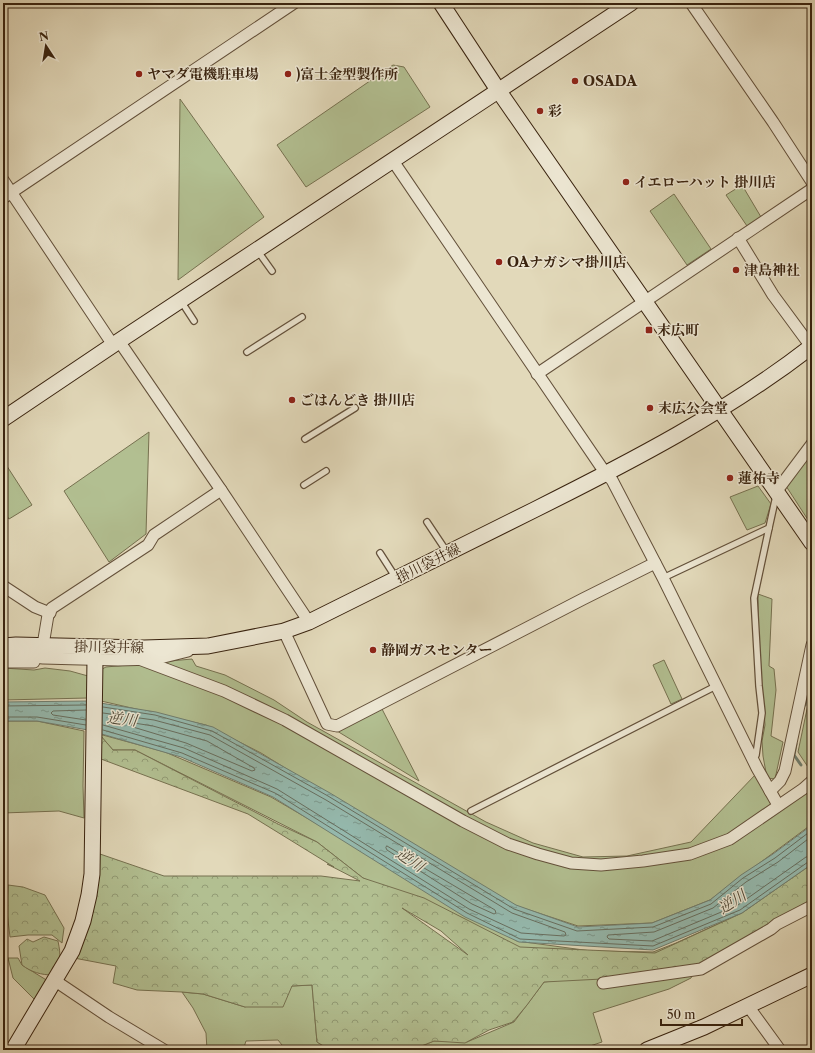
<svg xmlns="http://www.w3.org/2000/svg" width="815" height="1053" font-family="'Libre Caslon Text','Noto Serif JP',serif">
  <defs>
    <pattern id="forest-crowns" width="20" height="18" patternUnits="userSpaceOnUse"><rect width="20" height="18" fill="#b2bf91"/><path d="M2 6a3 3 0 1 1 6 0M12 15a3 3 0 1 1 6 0" fill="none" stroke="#929b75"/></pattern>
    <pattern id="water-ripples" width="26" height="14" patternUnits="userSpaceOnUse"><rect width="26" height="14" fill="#95baaf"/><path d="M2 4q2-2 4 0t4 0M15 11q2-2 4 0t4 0" fill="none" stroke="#7b978d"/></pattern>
  </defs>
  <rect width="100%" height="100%" fill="#e2d9ba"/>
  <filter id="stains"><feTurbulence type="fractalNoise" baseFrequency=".005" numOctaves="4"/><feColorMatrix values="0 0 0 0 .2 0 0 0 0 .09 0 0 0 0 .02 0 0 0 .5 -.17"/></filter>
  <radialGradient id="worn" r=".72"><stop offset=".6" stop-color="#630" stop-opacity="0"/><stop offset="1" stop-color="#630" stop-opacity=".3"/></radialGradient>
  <g fill="#b2bf91" stroke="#767150">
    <polygon points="393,65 404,67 430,107 306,187 277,145"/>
    <polygon points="180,99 264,217 178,280"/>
    <polygon points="742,185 761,217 747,226 726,195"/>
    <polygon points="674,194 711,249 687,265 650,211"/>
    <polygon points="149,432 146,534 109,562 64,491"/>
    <polygon points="807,458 812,463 812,526 786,486"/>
    <polygon points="3,460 32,505 9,519 3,510"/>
    <polygon points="758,486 771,504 765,523 747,530 730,497"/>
    <polygon points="758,594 772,599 769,666 774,669 776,690 771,736 783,742 775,779 767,778 763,756 762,741 765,725 763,697 759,686"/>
    <polygon points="192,659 196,666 225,675 274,700 307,722 486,822 533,843 583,857 627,856 691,842 756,774 775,805 727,838 690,854 734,840 812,787 812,824 710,900 652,923 578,926 517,906 442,865 261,753 206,725 88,698 3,700 3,668 34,670 45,668 70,671 88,676 106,667"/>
    <polygon points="664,660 682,699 671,704 653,665"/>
    <polygon points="812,685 812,764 808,767 798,752"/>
    <polygon points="382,709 419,781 337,731"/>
    <polygon points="3,721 37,721 84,731 83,786 84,818 59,811 3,813"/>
    <polygon points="99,734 165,752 271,797 517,941 591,951 653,952 676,943 742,913 812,862 812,899 758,936 550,971 363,878 317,842 135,750 113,750"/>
    <polygon points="8,958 18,958 22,965 48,981 35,1000 13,978"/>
    <polygon points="699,964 691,978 669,989 593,1013 602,1042 578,1050 407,1050 419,1047 434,1041 467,1042 514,1022 544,982"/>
    <polygon points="312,985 317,1042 330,1050 286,1050 278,1040 246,1041 243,1050 207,1050 206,1033 193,1008 182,992 203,994 245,1007 292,986"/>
  </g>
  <g fill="url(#forest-crowns)" stroke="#767150" fill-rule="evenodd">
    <path d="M94 728 113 750H135L280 825 317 842 363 878 424 898 520 947 655 953 742 913 812 864V906L701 964 662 969 602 979 544 982 527 1005 513 1022 489 1030 465 1043 434 1041 419 1047 407 1050H330L317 1042 312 985 292 986 283 1007H245L203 994 182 992 137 990 113 983 116 966 74 958 100 854 164 876H321L360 881 327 864 334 867 248 814 101 759ZM402 908 441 931 468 955Z"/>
    <polygon points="8,885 23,887 45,895 64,928 62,943 52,935 28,935 10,937 7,912"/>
    <path d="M44 937 58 941C61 956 61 962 53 975 41 975 31 972 22 965L19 946 27 939 33 942Z"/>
  </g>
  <polygon fill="url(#water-ripples)" stroke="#707e6f" points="88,701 156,712 213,727 330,793 516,905 578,927 652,923 710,900 741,875 773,854 812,825 812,864 742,913 653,950 519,942 465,917 273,797 181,757 88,730 37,721 3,721 3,702"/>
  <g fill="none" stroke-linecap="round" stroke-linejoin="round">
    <g stroke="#676e5f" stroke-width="1">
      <polyline points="3,706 86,705"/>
      <polyline points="103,707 155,715 212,731 328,796 514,909 577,931 653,927 711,904 743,878 775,858 812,830"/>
      <polyline points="3,717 37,717 86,725"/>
      <polyline points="86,720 53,715 51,713 53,711 86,710"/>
      <polygon points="134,723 153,726 207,741 254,768 255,770 252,771 186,743 133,727 131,725"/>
      <polyline points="103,725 184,748 277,789 469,909 521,933 564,936 566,935 565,932 512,913 326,800 210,735 154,720 103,713"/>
      <polyline points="103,730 182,753 275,793 467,913 520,939 653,946 740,910 808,862 812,861"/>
      <polyline points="812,836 778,862 746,882 713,908 654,932 608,935 607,937 609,939 652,941 738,905 806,857 812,856"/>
      <polygon points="387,846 495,910 496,913 494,914 472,904 387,850 386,848"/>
    </g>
    <g stroke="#707e6f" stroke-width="3">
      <polyline points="805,705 812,671"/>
      <polyline points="796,744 794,755 801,765"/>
    </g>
    <g stroke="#63503a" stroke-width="8">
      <g id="lane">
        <polyline points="257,250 272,271"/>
        <polyline points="181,301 194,321"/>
        <polyline points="247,352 302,317"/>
        <polyline points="305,439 355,408"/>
        <polyline points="304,485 326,471"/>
        <polyline points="427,522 447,552"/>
        <polyline points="380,553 396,578"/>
        <polyline points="663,578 769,528 776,496"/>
        <polyline points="753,759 756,755 762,713 759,686 754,598 769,528"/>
        <polyline points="471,811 716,686"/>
      </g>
    </g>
    <g stroke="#63503a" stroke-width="13">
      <g id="street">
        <polyline points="691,3 773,122 812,182"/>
        <polyline points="393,161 606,474 612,480 663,578 757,768 778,805"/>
        <polyline points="3,180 113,345"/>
        <polyline points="3,198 294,3"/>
        <polyline points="738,238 773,295 812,348"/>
        <polyline points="119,341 221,490 309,622"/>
        <polyline points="537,374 812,189"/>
        <polyline points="776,492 812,444"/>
        <polyline points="3,586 35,607 50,613"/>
        <polyline points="284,631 327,724 337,726 583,599 655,563"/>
        <polyline points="43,645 48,615 52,608 148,545 154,535 221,490"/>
        <polyline points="3,653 43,658 118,660 156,659 188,651"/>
        <polyline points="139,659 224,691 285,720 463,821 508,844 538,854 571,863 601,865 643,861 690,854 730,839 803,789 812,781"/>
        <polyline points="3,662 34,662"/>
        <polyline points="770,791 780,781 785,771 812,645"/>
        <polyline points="54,980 109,1017 164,1050"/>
        <polyline points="603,983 701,969 771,929 777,924 812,906"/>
        <polyline points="748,1006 780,1050"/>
      </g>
    </g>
    <g stroke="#39230f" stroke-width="17">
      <g id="secondary">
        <polyline points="441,3 498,90 812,543"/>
        <polyline points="3,419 113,345 631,3"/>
        <path d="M3 646 16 645 144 648 208 646 284 631 309 622C384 585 459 547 534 510 630 462 727 412 812 346"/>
        <polyline points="13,1050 72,951 83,921 89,895 92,874 95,659"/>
        <polyline points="647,1050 704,1027 812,975"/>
      </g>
    </g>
    <use href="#lane" stroke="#ece6d2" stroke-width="5.5"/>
    <use href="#street" stroke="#ece6d2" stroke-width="11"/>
    <use href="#secondary" stroke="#ece6d2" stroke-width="15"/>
  </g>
  <g fill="#8f2418" stroke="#ece6d2" stroke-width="1.5">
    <circle cx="139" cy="74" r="4"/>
    <circle cx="288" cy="74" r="4"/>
    <circle cx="575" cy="81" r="4"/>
    <circle cx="540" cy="111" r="4"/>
    <circle cx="626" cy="182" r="4"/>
    <circle cx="499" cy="262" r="4"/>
    <circle cx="736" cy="270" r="4"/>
    <rect x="645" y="326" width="8" height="8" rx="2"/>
    <circle cx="292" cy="400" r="4"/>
    <circle cx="650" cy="408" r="4"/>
    <circle cx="730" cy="478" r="4"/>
    <circle cx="373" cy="650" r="4"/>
  </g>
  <g text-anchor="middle" stroke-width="3" stroke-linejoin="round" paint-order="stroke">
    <g font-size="14" font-weight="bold" fill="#39230f" stroke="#ece6d2" text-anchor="start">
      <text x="147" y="79">ヤマダ電機駐車場</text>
      <text x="296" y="79">)富士金型製作所</text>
      <text x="583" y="86">OSADA</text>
      <text x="548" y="116">彩</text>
      <text x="634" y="187">イエローハット 掛川店</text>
      <text x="507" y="267">OAナガシマ掛川店</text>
      <text x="744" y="275">津島神社</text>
      <text x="657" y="335">末広町</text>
      <text x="300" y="405">ごはんどき 掛川店</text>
      <text x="658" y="413">末広公会堂</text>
      <text x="738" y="483">蓮祐寺</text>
      <text x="381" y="655">静岡ガスセンター</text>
    </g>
    <g font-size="14" fill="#39230f" stroke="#ece6d2">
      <text transform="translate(428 563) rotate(-27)" y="5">掛川袋井線</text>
      <text transform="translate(109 647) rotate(1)" y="5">掛川袋井線</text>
    </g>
    <g font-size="15" font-style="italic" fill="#504937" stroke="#ece6d2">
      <text transform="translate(122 719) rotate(7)" y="5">逆川</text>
      <text transform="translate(410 860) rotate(33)" y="5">逆川</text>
      <text transform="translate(732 902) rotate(-33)" y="5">逆川</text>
    </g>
  </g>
  <rect width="815" height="1053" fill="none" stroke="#e2d9ba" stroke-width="16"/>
  <rect x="4" y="4" width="807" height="1045" fill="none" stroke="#39230f" stroke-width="2"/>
  <rect x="8" y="8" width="799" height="1037" fill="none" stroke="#39230f"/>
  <g transform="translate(46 46) rotate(348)" stroke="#ece6d2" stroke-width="3" paint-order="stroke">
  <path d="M0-3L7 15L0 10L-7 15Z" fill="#39230f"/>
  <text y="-6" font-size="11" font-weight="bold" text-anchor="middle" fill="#39230f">N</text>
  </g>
  <path d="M661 1019v6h81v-6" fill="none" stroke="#39230f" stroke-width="2"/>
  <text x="667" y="1019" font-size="12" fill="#39230f" stroke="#ece6d2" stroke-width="3" paint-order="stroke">50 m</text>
  <rect width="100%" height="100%" filter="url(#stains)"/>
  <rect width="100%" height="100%" fill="url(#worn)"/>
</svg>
